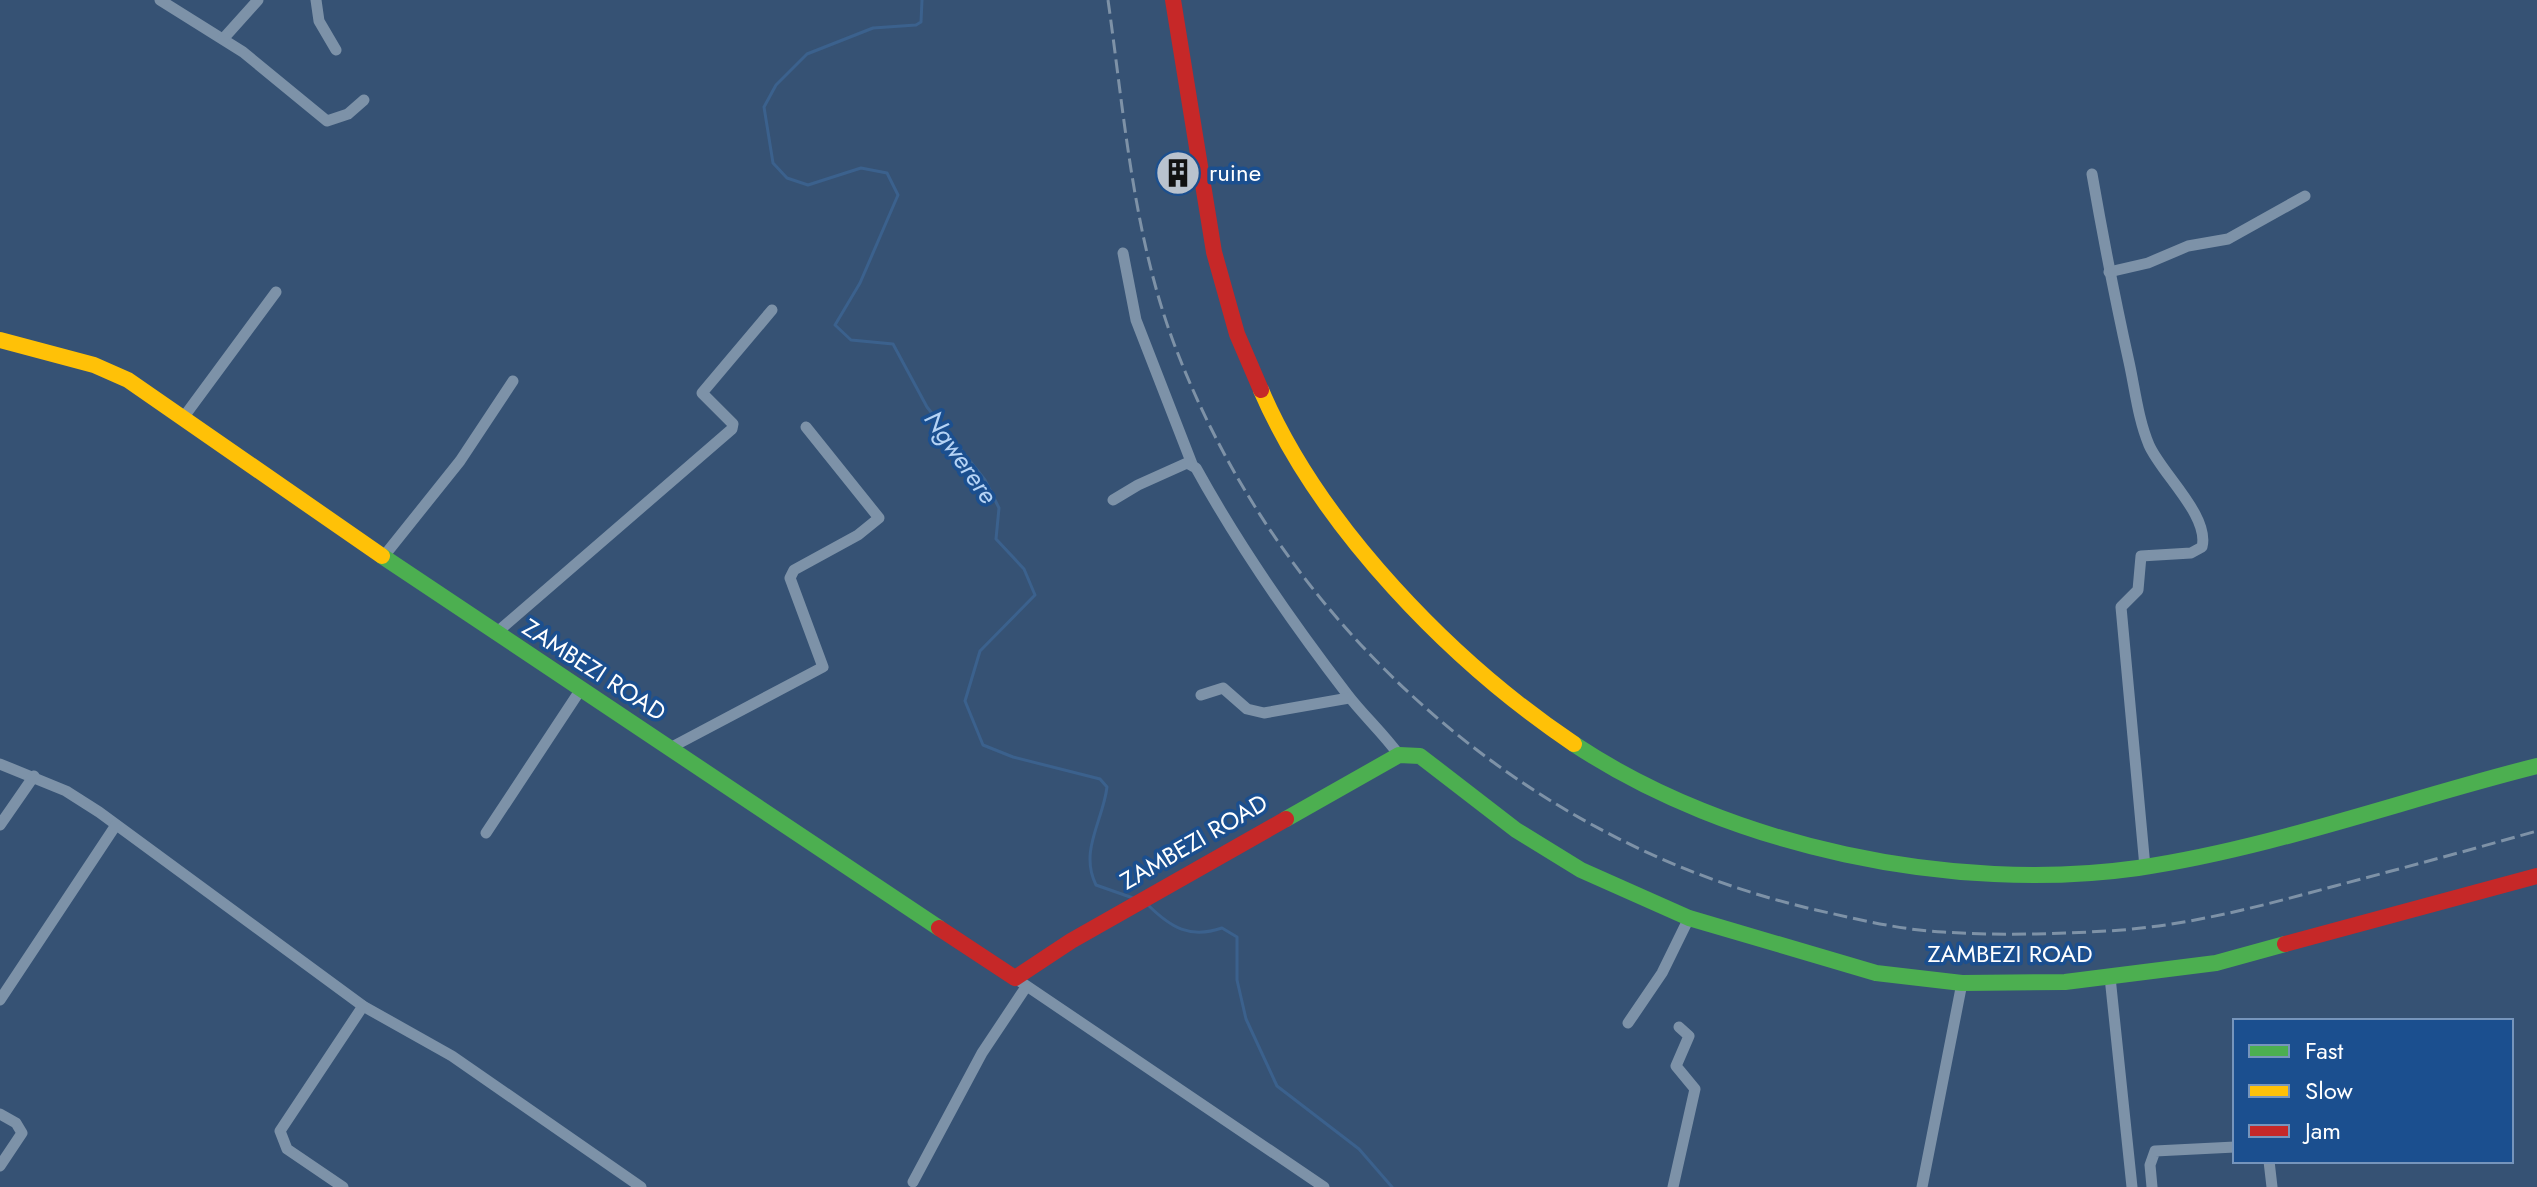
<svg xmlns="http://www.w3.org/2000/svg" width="2537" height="1187" font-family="Jost,sans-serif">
  <rect width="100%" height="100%" fill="#365274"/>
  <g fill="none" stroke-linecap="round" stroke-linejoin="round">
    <g stroke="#3b618d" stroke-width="3">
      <path d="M922 0 921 22 916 25 873 28 807 54 776 85 764 107 773 163 787 178 808 185 861 168 887 173 898 195 860 283 835 325 851 340 893 344 927 407 985 480 999 508 996 539 1024 569 1035 595 980 651 965 701 983 745 1013 757 1100 779 1107 787C1103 821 1079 851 1096 885L1133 898"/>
      <path d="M1147 904C1171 928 1190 939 1222 928L1237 937V980L1246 1019 1277 1086 1359 1149 1392 1187"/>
    </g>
    <g stroke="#7d92a8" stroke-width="11">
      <polyline points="160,0 243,52 327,121 348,114 364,100"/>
      <polyline points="316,0 319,21 336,50"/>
      <polyline points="223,39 258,0"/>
      <path d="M2092 174C2103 237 2115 299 2129 362 2135 389 2138 419 2149 445 2161 473 2210 516 2202 547L2191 553 2141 556 2138 590 2121 607 2145 867"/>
      <polyline points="1123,253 1136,320 1192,464"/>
      <polyline points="2109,272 2148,263 2188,246 2228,239 2305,196"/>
      <polyline points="183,418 276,292"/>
      <path d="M1113 500 1138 485 1187 463 1196 468C1240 548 1291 621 1347 694 1363 715 1383 733 1399 755"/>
      <polyline points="384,556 460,461 513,381"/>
      <polyline points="495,634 732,429 733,424 702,393 772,310"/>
      <polyline points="1201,695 1223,688 1247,709 1264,713 1349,698"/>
      <polyline points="670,748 823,667 790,578 794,570 858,535 879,518 806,427"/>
      <polyline points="0,764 66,791 99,812 363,1006 452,1056 641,1187"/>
      <polyline points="0,825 34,776"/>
      <polyline points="486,833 581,689"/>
      <polyline points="2110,977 2132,1187"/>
      <polyline points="1015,978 1324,1187"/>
      <polyline points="0,1000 116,825"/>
      <polyline points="1628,1023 1662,973 1689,918"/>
      <polyline points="0,1114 16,1123 22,1133 0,1166"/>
      <polyline points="2269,1161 2272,1187"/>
      <polyline points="913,1182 982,1053 1026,987"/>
      <polyline points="343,1187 287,1149 280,1131 363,1006"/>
      <polyline points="1673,1187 1695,1089 1676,1066 1689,1036 1679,1027"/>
      <polyline points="1922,1187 1962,983"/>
      <polyline points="2152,1187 2150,1165 2155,1151 2235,1147"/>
    </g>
    <g stroke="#4caf50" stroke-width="16">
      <polyline points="382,556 939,928"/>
      <path d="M1574 744C1729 847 1954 894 2138 868 2273 848 2405 799 2537 766"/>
      <polyline points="1286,819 1399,755 1420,756 1516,830 1581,870 1689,918 1876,973 1962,983 2065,982 2216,963 2285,944"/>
    </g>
    <g stroke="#ffc107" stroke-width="16">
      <polyline points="0,340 94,365 128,380 382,556"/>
      <path d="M1261 390C1320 527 1452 662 1574 744"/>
    </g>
    <g stroke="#c62828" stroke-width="16">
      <polyline points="1173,0 1214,252 1237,334 1261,390"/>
      <polyline points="939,928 1015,978 1071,941 1286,819"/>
      <polyline points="2285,944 2537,876"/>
    </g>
    <path stroke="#7e92a7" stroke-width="3" stroke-dasharray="14 6" stroke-linecap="butt" d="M1108 0C1124 113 1133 233 1173 341 1279 624 1521 842 1816 910 1857 919 1900 930 1943 932 2002 936 2063 934 2122 930 2195 924 2265 905 2335 886 2403 868 2470 850 2537 831"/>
  </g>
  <defs>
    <g id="building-disc" transform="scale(2.3)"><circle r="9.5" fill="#b9c2ce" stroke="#1b4f8f"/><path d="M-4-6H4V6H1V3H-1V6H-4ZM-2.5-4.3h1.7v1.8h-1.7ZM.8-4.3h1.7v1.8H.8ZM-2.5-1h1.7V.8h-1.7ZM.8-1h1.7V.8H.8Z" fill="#111"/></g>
  </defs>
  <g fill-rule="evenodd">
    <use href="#building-disc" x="1178" y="173"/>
  </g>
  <g text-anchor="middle" stroke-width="7" stroke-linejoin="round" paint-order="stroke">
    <g font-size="24" fill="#fff" stroke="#1b4f8f" text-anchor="start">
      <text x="1209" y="181">ruine</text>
    </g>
    <g font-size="24" fill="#fff" stroke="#1b4f8f">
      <text transform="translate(594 670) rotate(33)" y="8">ZAMBEZI ROAD</text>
      <text transform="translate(1194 842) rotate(-30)" y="8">ZAMBEZI ROAD</text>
      <text x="2010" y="962">ZAMBEZI ROAD</text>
    </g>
    <g font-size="26" font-style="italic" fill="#b5d3f5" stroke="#1b4f8f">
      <text transform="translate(961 457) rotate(55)" y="9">Ngwerere</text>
    </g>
  </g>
  <rect x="2233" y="1019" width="280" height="144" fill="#1b4f8f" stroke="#7695bc" stroke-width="2"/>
  <rect x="2249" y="1045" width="40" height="12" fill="#4caf50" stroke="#7695bc" stroke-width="2"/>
  <text x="2305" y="1059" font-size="24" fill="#ffffff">Fast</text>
  <rect x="2249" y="1085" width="40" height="12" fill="#ffc107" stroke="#7695bc" stroke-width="2"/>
  <text x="2305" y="1099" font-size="24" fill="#ffffff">Slow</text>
  <rect x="2249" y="1125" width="40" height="12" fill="#c62828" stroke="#7695bc" stroke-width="2"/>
  <text x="2305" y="1139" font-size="24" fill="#ffffff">Jam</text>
</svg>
